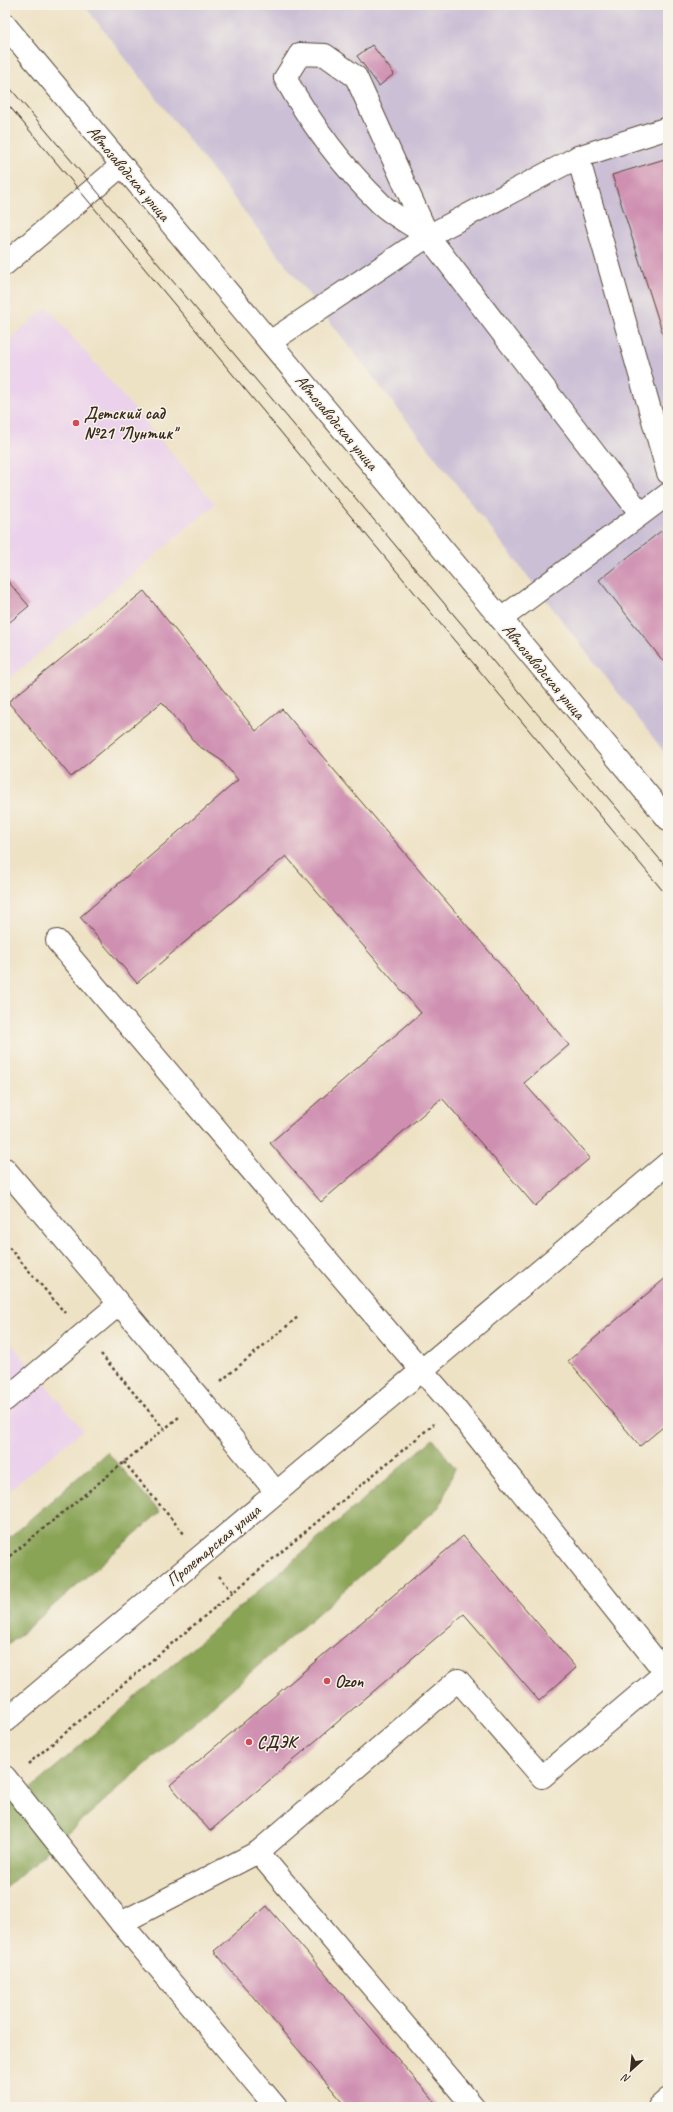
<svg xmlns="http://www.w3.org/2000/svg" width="673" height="2112" font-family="Caveat,sans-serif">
  <rect width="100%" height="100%" fill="#f7f3e8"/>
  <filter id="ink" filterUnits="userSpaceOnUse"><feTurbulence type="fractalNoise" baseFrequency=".025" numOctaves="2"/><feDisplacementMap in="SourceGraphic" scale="8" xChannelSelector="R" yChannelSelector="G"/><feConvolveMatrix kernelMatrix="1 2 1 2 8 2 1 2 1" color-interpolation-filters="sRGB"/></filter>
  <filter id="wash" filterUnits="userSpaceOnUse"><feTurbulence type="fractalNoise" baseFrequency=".012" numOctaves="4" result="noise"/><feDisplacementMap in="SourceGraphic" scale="16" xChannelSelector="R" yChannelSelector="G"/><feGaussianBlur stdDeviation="0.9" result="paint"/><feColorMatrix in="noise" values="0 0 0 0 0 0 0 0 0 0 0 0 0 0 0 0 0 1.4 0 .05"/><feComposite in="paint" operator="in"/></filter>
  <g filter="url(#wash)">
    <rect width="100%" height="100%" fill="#eee2c5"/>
    <g fill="#ebd1eb">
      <polygon points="47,307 215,504 5,682 5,343"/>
      <polygon points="5,1336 83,1430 5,1494"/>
    </g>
    <polygon fill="#cbbfd5" points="84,5 668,5 668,757"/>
    <g fill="#8aa456" stroke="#62673a">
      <polygon points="433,1439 455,1468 440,1506 5,1888 5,1811"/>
      <polygon points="107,1452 160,1512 5,1648 5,1541"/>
    </g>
    <g id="blocks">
      <g fill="#cf8fb1">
        <polygon points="372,45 394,74 379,86 357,56"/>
        <polygon points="668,158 668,350 612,175"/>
        <polygon points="661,531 668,541 668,657 663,661 599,580"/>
        <polygon points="5,578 29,606 5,626"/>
        <polygon points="144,591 256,731 282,709 569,1045 524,1083 590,1158 535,1206 442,1098 321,1202 270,1143 421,1013 286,856 137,983 80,917 238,780 221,760 197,745 162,702 71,777 8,702"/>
        <polygon points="668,1276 668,1423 640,1446 568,1361"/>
        <polygon points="463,1536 576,1668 539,1701 464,1614 210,1831 170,1785"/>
        <polygon points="267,1906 439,2107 347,2107 214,1951"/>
      </g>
    </g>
  </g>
  <g filter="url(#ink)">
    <use href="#blocks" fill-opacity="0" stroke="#564637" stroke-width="1"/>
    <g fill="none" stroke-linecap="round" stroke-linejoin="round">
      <g stroke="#564637" stroke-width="24">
        <g id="minor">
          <polyline points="578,157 668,128"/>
          <path d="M428 236C413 225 393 216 380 203 343 167 310 122 285 78L300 54 325 55 356 77 428 236 641 514"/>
          <polyline points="5,264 122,165"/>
          <polyline points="270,342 428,236 578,157 668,473"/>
          <polyline points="501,619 668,494"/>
          <polyline points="57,941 397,1342 454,1407 668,1676"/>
          <polyline points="5,1169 200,1399 276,1492"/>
          <polyline points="5,1400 119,1304"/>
          <polyline points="5,1721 668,1163"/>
          <polyline points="5,1777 121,1923 276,2107"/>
          <polyline points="258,1852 458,1680 542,1777 665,1673"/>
          <polyline points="121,1923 258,1852 474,2107"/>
          <polyline points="659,2107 668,2099"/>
        </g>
      </g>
      <g stroke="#564637" stroke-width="24">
        <polyline id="major" points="5,25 668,819"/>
      </g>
      <g stroke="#564637" stroke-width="2.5" stroke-dasharray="3 3" stroke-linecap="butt">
        <polyline points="5,1243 65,1313"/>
        <polyline points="101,1354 164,1429"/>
        <polyline points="221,1381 299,1316"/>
        <polyline points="124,1462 185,1535"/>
        <polyline points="5,1560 179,1417"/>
        <polyline points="219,1576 233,1592"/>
        <polyline points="28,1764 434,1424"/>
      </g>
      <use href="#minor" stroke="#fff" stroke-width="22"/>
      <use href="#major" stroke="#fff" stroke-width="22"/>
      <g stroke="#3b2a1e" stroke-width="1">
        <polyline points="5,82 668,869"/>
        <polyline points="5,101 668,897"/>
      </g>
    </g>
  </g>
  <g fill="#d1495b" stroke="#f7f3e8" stroke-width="1.5">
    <circle cx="76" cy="423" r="4"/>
    <circle cx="327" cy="1681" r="4"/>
    <circle cx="249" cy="1742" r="4"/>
  </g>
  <g text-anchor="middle" stroke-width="3" stroke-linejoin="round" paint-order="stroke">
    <g font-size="17" fill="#3b2a1e" stroke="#f7f3e8">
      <text transform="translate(129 173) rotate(50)" y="6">Автозаводская улица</text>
      <text transform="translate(337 422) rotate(50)" y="6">Автозаводская улица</text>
      <text transform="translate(544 671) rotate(50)" y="6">Автозаводская улица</text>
      <text transform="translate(213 1545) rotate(-40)" y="6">Пролетарская улица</text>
    </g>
    <g font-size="17" font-weight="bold" fill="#3b2a1e" stroke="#f7f3e8" text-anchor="start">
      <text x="84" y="419">Детский сад<tspan x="84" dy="20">№21 "Лунтик"</tspan></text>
      <text x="335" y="1687">Ozon</text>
      <text x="257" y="1748">СДЭК</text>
    </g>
  </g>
  <rect width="673" height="2112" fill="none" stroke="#f7f3e8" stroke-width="20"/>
  <g transform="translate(631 2070) rotate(207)" stroke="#f7f3e8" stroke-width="3" paint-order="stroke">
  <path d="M0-3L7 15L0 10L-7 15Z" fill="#3b2a1e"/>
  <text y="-6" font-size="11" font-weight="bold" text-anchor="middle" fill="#3b2a1e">N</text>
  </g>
</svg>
